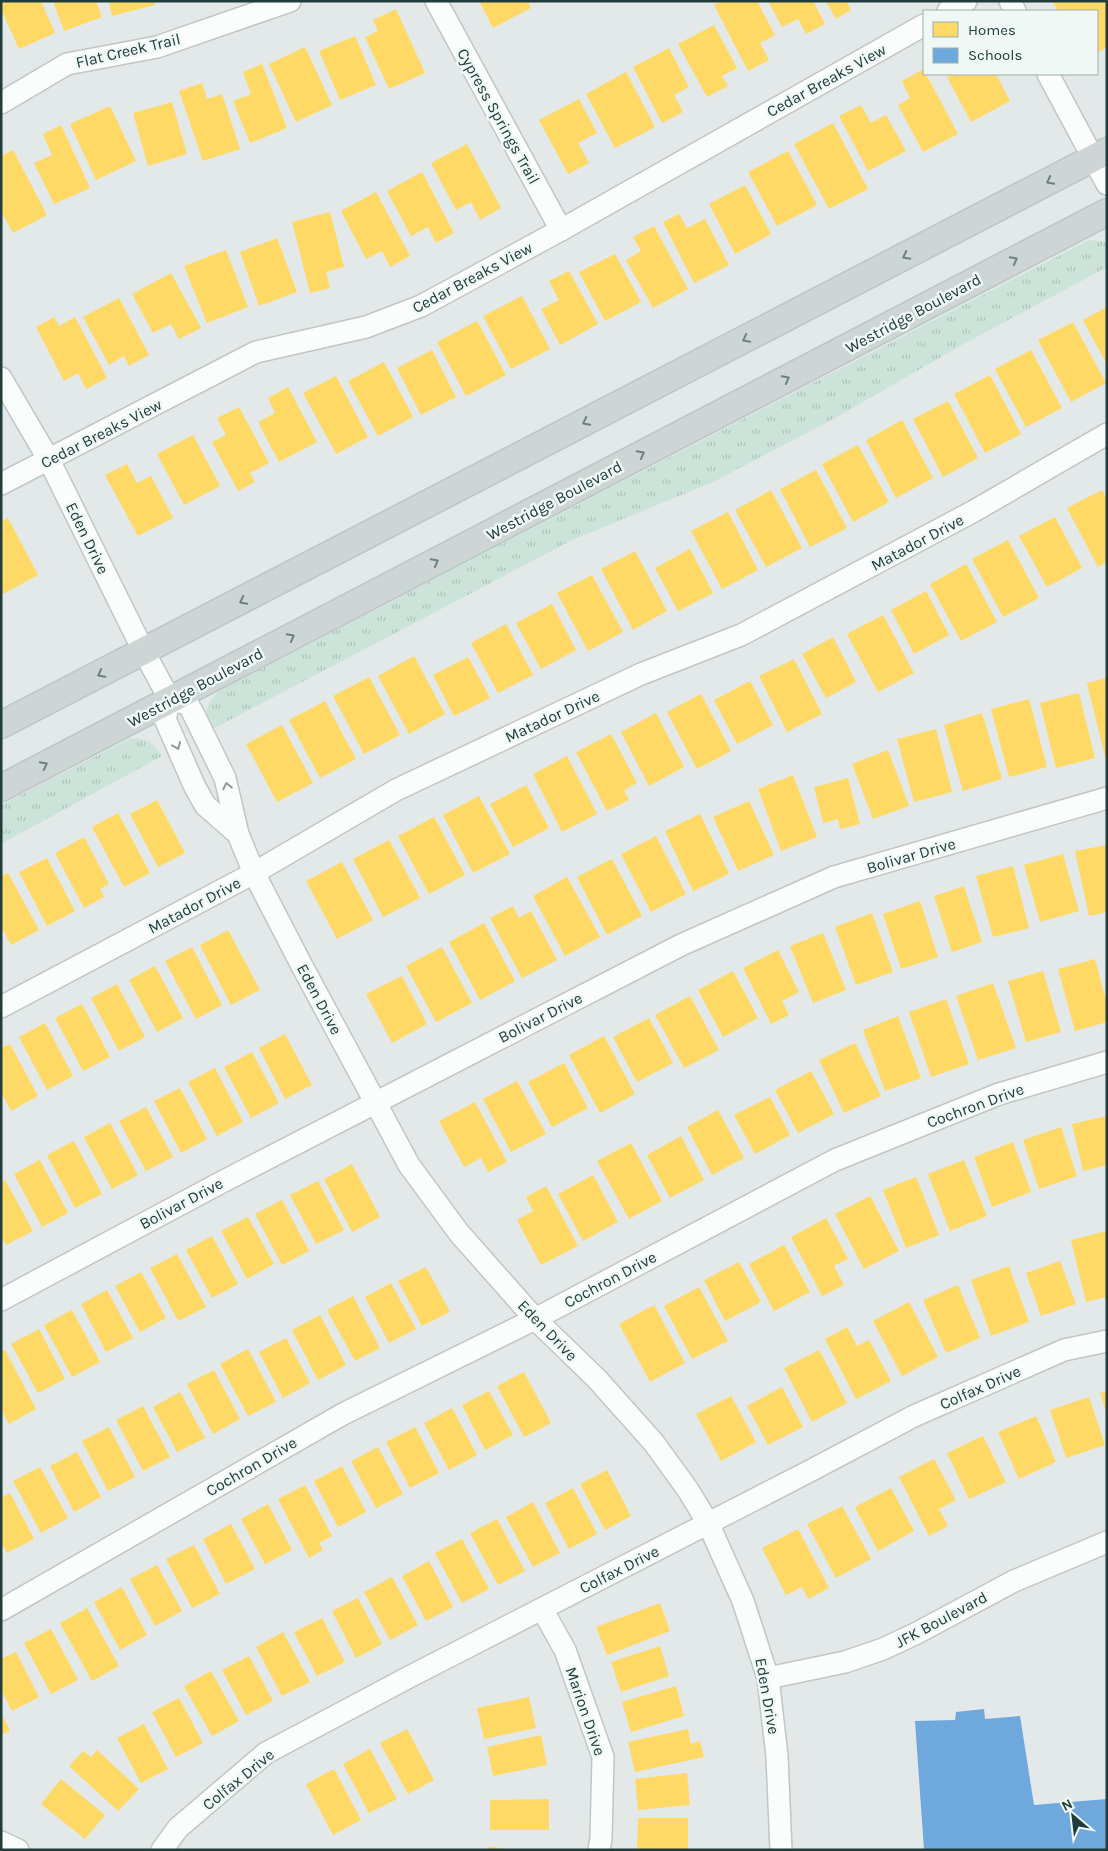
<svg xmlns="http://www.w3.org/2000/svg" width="1108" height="1851" font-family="Karla,sans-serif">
  <defs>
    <pattern id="grass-tufts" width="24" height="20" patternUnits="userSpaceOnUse" patternTransform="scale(1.25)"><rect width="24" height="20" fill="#cbe3d8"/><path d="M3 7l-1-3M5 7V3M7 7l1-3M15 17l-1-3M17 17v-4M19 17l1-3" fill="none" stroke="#aec4ba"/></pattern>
  </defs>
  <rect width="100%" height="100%" fill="#e3e9e8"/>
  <g fill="url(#grass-tufts)">
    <path d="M1089 240 1107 242V267L960 346 839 416 713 482 572 540 211 730C202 713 207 703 220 690Z"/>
    <path d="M137 738C150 740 155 746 162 756L1 844V805L129 739Z"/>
  </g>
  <g fill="#ffd966">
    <polygon points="1,1 41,1 55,33 19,49 1,9"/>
    <polygon points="53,1 96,1 102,17 64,31"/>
    <polygon points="109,1 154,1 155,5 112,16"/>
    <polygon points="479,1 528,1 531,8 493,28"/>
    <polygon points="722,1 757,1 775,35 760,43 769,60 748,71 714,5"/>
    <polygon points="768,1 813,1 825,24 806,34 798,19 782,27"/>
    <polygon points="826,1 846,1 851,10 836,19"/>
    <polygon points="1052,1 1105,1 1107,5 1107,47 1097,53 1097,11 1058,11"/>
    <polygon points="396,9 425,73 389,89 365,37 378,31 373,20"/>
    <polygon points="714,25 737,68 722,76 728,86 707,97 678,44"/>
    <polygon points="355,36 376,85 340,100 319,51"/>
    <polygon points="305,47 332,105 296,122 269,64"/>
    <polygon points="669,48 689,87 674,95 683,112 662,123 633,67"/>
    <polygon points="262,64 287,128 250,143 233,101 251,94 243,72"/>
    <polygon points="924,69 924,74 926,74 958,134 923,152 898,105 910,98 902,81"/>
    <polygon points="626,72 655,127 615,148 586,94"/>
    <polygon points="954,74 996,74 1010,101 971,122 947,77"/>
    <polygon points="202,83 207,99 222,94 240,149 203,161 179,91"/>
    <polygon points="579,99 597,133 578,143 589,163 568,174 539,120"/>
    <polygon points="172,102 187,154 148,166 133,113"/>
    <polygon points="861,105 871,123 886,115 906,151 868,171 839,116"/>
    <polygon points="110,106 136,161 96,180 70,124"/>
    <polygon points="833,123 868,189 829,209 794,144"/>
    <polygon points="61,125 90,188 54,204 34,163 52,155 43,134"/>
    <polygon points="467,144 501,208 480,220 471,202 456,210 431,163"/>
    <polygon points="13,150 47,215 13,233 1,211 1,156"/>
    <polygon points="788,151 817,205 777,226 748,172"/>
    <polygon points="422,172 454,233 436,243 428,227 411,236 387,191"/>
    <polygon points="745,185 771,234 735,254 709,204"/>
    <polygon points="376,192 410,256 390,267 382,251 366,259 341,211"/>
    <polygon points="330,212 344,267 326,272 330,288 310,293 292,222"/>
    <polygon points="679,214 687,228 705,219 729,265 694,283 663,222"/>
    <polygon points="654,226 688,289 653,308 626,260 641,251 633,237"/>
    <polygon points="277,238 297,292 259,306 240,252"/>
    <polygon points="226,250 248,307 207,323 184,266"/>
    <polygon points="615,254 641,302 605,321 579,272"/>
    <polygon points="569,271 598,324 560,345 541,309 559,300 549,281"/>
    <polygon points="171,273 201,328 179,339 171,324 153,333 132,294"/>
    <polygon points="522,296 550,349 511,369 483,316"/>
    <polygon points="119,298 149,355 129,366 124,356 109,365 83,317"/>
    <polygon points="1107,307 1107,365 1083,320"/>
    <polygon points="54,317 59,326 75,317 107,378 86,389 78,373 64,381 36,327"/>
    <polygon points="477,321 506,375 466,396 437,342"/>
    <polygon points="1073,322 1106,383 1071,402 1038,340"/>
    <polygon points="432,350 456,397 421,415 397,368"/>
    <polygon points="1031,350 1062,408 1026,427 995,369"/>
    <polygon points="384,362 413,417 378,436 348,381"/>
    <polygon points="990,375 1021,434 985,453 954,394"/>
    <polygon points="336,376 368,437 336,454 303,393"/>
    <polygon points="288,387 317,442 279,462 258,422 275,413 268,398"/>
    <polygon points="948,401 978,458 943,477 913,419"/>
    <polygon points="239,407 269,463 250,473 255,482 238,491 212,442 226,435 217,418"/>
    <polygon points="902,420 933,478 896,498 866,440"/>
    <polygon points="193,435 220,486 184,505 157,454"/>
    <polygon points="858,445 889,502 853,522 822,464"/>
    <polygon points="127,464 137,483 151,476 173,518 138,536 105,475"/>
    <polygon points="816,470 847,528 810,547 780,489"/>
    <polygon points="771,490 802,548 766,567 735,510"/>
    <polygon points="1102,490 1107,499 1107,562 1098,567 1067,508"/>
    <polygon points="728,512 758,570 722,589 691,531"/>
    <polygon points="1055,517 1082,568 1047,587 1019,536"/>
    <polygon points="8,518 38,575 3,594 1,590 1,522"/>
    <polygon points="1008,540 1039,598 1003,617 972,559"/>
    <polygon points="690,549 713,593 678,611 655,568"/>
    <polygon points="635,551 667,611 633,630 601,569"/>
    <polygon points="966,564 997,622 961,641 930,584"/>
    <polygon points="592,575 623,632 588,651 557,593"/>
    <polygon points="926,591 949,635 914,654 891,610"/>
    <polygon points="552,604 576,650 541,669 516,623"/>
    <polygon points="883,615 914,673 878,692 847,634"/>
    <polygon points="506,624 533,675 498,693 471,643"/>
    <polygon points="833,637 856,682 826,698 802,654"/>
    <polygon points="414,656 445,714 409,734 378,676"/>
    <polygon points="468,657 490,698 454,716 433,675"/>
    <polygon points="794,659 822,714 787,732 759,676"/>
    <polygon points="369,677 400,735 364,754 333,696"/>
    <polygon points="1107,678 1107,757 1105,757 1087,683"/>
    <polygon points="750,681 773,725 737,744 714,700"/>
    <polygon points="1079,693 1095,758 1056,768 1040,703"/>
    <polygon points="701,694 731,751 697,769 667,712"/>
    <polygon points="1029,699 1047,767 1009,777 991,709"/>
    <polygon points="325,701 356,759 320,778 289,720"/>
    <polygon points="656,713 684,767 649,786 621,732"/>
    <polygon points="982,713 1002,779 963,791 944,725"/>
    <polygon points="282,725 313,783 277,802 246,744"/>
    <polygon points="936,729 952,792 914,802 897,739"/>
    <polygon points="611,734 637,783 624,790 629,800 607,811 576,752"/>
    <polygon points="888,750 909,806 873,819 852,764"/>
    <polygon points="567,756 597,814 562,832 533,774"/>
    <polygon points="793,775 817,837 781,851 758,789"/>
    <polygon points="848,778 860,824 840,829 838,819 823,823 814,787"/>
    <polygon points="526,785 549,828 513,847 490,804"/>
    <polygon points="479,796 510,854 473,873 443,815"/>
    <polygon points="157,800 185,853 158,867 130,814"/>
    <polygon points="749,801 774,855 738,871 713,817"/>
    <polygon points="118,813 150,873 124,887 92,827"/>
    <polygon points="700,814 729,874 693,891 665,831"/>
    <polygon points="434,817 465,875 429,894 398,836"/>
    <polygon points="656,836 686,894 651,912 621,854"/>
    <polygon points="84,837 109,884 100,889 104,897 84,908 55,853"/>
    <polygon points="389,840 420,898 383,917 353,859"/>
    <polygon points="1107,845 1107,912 1089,916 1075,851"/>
    <polygon points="1063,854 1079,911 1040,922 1024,865"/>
    <polygon points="47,858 75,911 47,926 19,872"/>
    <polygon points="612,859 642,916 607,935 577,877"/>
    <polygon points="342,862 373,920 337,939 306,881"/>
    <polygon points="1013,866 1029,928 993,937 976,876"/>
    <polygon points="8,873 39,930 11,945 1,926 1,876"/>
    <polygon points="567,877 600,937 565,956 533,896"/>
    <polygon points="964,886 982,942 952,952 934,896"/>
    <polygon points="920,901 938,957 901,969 883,914"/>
    <polygon points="513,906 519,918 531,911 557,960 522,978 490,918"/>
    <polygon points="872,913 893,972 856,985 835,927"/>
    <polygon points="484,923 515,981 480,1000 449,942"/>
    <polygon points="228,930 260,990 231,1005 200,945"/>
    <polygon points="823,933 846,990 813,1003 790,946"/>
    <polygon points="192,947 222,1005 196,1019 165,961"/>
    <polygon points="442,947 472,1003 436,1022 406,966"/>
    <polygon points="778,950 799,992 782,1001 789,1015 771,1024 743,968"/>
    <polygon points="1095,959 1107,1004 1107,1022 1075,1031 1058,969"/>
    <polygon points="155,966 183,1018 157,1032 129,980"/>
    <polygon points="733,971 758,1018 723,1037 698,990"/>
    <polygon points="1043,971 1061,1032 1026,1042 1008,981"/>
    <polygon points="402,976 427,1024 392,1043 366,994"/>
    <polygon points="993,983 1016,1048 978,1060 956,996"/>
    <polygon points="117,984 145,1037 119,1051 91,998"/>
    <polygon points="690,996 719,1050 684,1068 655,1015"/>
    <polygon points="946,999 969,1064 931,1077 909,1012"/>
    <polygon points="82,1004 110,1057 83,1071 55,1018"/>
    <polygon points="898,1016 921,1078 885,1091 863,1030"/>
    <polygon points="649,1018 673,1063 637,1082 613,1037"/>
    <polygon points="45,1023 73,1076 47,1090 19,1037"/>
    <polygon points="285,1034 312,1085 285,1099 259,1048"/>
    <polygon points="604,1036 635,1094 600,1113 569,1055"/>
    <polygon points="855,1043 881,1096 844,1113 819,1060"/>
    <polygon points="10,1044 38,1096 11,1111 1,1092 1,1048"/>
    <polygon points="252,1052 279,1103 251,1118 224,1067"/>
    <polygon points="564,1063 588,1108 552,1127 528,1082"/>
    <polygon points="215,1068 243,1122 217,1136 188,1082"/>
    <polygon points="811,1071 834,1114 798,1133 775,1090"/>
    <polygon points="517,1081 546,1134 511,1152 483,1099"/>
    <polygon points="180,1088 207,1139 181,1153 154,1101"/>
    <polygon points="770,1097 790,1135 755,1154 734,1115"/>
    <polygon points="475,1102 507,1162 488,1172 481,1158 464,1167 439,1121"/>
    <polygon points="146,1107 173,1157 146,1171 119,1121"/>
    <polygon points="718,1110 744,1158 712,1175 687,1127"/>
    <polygon points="1107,1116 1107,1165 1083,1171 1072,1124"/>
    <polygon points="110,1123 138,1175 112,1189 84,1137"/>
    <polygon points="1061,1127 1077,1176 1039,1189 1023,1140"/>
    <polygon points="681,1136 704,1180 670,1198 647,1155"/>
    <polygon points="74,1141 102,1194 75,1208 47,1155"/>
    <polygon points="1013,1142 1031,1192 992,1207 974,1157"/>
    <polygon points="631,1143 662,1201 629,1219 597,1161"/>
    <polygon points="40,1160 68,1213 42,1227 14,1174"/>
    <polygon points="964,1160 987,1216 950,1231 928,1174"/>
    <polygon points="352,1164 380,1217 352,1232 324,1179"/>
    <polygon points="593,1175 618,1222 583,1241 558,1194"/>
    <polygon points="916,1177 939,1235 906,1248 883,1190"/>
    <polygon points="5,1180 33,1231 6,1245 1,1236 1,1182"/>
    <polygon points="318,1181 344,1230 316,1244 290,1195"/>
    <polygon points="546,1186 578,1246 541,1265 517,1220 533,1211 526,1197"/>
    <polygon points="870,1196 899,1251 864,1269 835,1214"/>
    <polygon points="282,1200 309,1251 282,1265 255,1214"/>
    <polygon points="248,1217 274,1264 247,1279 221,1231"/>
    <polygon points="826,1218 848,1259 834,1266 844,1285 822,1296 791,1237"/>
    <polygon points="1107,1231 1107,1297 1086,1302 1071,1240"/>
    <polygon points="212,1236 238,1284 212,1298 186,1250"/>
    <polygon points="784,1245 810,1292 774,1311 749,1264"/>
    <polygon points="177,1254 206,1307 178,1321 150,1268"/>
    <polygon points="1060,1261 1076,1304 1041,1316 1026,1273"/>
    <polygon points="739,1262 761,1302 725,1321 704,1280"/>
    <polygon points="1009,1266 1029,1322 991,1336 971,1280"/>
    <polygon points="426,1267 450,1312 422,1326 398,1281"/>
    <polygon points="141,1272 166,1318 140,1332 115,1286"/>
    <polygon points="391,1283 416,1329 389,1343 365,1297"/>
    <polygon points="958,1285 980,1338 946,1353 923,1300"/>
    <polygon points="699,1287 728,1341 692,1359 664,1306"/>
    <polygon points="107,1290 133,1338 106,1352 81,1304"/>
    <polygon points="353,1296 380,1348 355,1361 327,1310"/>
    <polygon points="909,1302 938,1357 902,1376 873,1321"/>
    <polygon points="654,1305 685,1363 650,1382 619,1324"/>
    <polygon points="72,1310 100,1362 72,1377 44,1325"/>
    <polygon points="320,1315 346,1365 318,1380 292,1330"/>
    <polygon points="847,1327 857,1346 869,1340 891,1381 856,1399 825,1339"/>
    <polygon points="39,1329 65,1379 38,1393 11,1344"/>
    <polygon points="286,1338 310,1383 283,1398 259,1352"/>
    <polygon points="248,1349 276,1402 248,1416 220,1364"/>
    <polygon points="5,1350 36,1409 9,1424 1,1409 1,1352"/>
    <polygon points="819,1350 847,1403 812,1422 784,1368"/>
    <polygon points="214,1370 240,1419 213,1434 187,1384"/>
    <polygon points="524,1372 551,1423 524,1437 497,1386"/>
    <polygon points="782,1387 803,1427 768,1445 747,1406"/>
    <polygon points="489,1391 513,1435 485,1450 462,1405"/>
    <polygon points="1107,1391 1107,1410 1106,1411 1100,1393"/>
    <polygon points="180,1392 205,1438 177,1452 153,1407"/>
    <polygon points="731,1396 756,1442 721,1461 696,1414"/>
    <polygon points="1089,1397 1105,1445 1066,1458 1050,1410"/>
    <polygon points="143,1406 170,1457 143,1471 116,1420"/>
    <polygon points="452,1408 477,1455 449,1470 424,1423"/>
    <polygon points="1036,1416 1056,1462 1019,1479 998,1432"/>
    <polygon points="109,1427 135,1477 108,1491 82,1441"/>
    <polygon points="415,1427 439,1473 410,1488 386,1442"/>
    <polygon points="983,1436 1006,1482 969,1499 947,1453"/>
    <polygon points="378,1447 403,1494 376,1508 351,1461"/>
    <polygon points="77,1452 101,1497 74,1512 50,1466"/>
    <polygon points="934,1459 956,1500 939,1509 948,1526 929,1536 899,1477"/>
    <polygon points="342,1466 366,1512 338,1527 314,1481"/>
    <polygon points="40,1467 68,1518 41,1533 13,1481"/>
    <polygon points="607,1470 631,1516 605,1530 580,1484"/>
    <polygon points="305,1485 332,1536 319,1543 323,1550 309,1558 278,1499"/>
    <polygon points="573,1488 597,1534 569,1549 545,1503"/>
    <polygon points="891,1488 914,1531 878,1551 855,1507"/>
    <polygon points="10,1493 34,1539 7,1553 1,1542 1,1498"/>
    <polygon points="533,1502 560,1553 533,1567 506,1517"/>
    <polygon points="268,1504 292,1550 265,1564 241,1519"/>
    <polygon points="842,1506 871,1559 836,1578 807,1524"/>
    <polygon points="497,1519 525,1571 498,1585 470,1533"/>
    <polygon points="231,1524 255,1569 226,1584 203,1539"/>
    <polygon points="798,1529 829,1588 808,1599 802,1587 786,1595 762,1548"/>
    <polygon points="462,1539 489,1589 462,1603 435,1553"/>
    <polygon points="194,1545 220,1594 192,1608 166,1559"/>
    <polygon points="429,1561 453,1607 426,1621 402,1576"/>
    <polygon points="157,1565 182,1611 155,1626 130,1579"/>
    <polygon points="392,1577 418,1625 390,1640 364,1592"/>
    <polygon points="122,1587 147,1635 120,1650 94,1602"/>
    <polygon points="358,1598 382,1644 356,1658 332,1611"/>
    <polygon points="660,1603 670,1631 607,1655 596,1627"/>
    <polygon points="87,1608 119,1666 92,1681 60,1623"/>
    <polygon points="322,1618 345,1662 317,1676 294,1632"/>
    <polygon points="51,1629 78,1680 51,1694 24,1643"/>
    <polygon points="283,1632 310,1682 282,1696 256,1647"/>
    <polygon points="660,1646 669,1676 621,1692 611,1662"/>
    <polygon points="16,1652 39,1697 12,1711 1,1690 1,1659"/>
    <polygon points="249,1656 273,1701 246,1715 222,1670"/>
    <polygon points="211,1671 239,1721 212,1736 184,1686"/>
    <polygon points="676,1686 684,1716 631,1732 622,1702"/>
    <polygon points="529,1697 536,1728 484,1739 477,1708"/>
    <polygon points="179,1698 203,1743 176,1757 152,1712"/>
    <polygon points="1,1713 10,1731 1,1735"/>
    <polygon points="144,1724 168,1769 141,1783 117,1738"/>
    <polygon points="407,1729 434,1780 408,1794 380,1743"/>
    <polygon points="688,1729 691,1744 700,1741 704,1757 635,1772 628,1742"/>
    <polygon points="541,1735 547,1765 493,1776 487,1747"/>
    <polygon points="370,1749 397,1799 369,1813 343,1764"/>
    <polygon points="97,1750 139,1789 118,1811 69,1766 83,1751 91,1757"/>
    <polygon points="334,1769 361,1820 333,1835 306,1784"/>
    <polygon points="687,1773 690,1805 638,1810 635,1779"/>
    <polygon points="61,1779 105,1815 85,1839 41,1804"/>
    <polygon points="549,1799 549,1830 490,1830 490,1800"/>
    <polygon points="638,1818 688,1818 688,1850 637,1849"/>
    <polygon points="489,1846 505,1849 505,1850 488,1850"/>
  </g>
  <polygon fill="#6fa8dc" points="984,1709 985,1719 1020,1716 1034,1805 1107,1799 1107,1850 924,1850 915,1721 955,1720 956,1712"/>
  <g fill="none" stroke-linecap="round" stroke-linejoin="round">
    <g stroke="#c0c6c5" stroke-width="24">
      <g id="minor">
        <polyline points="436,1 561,230"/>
        <polyline points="1010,1 1015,11"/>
        <polyline points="948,11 966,1"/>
        <polyline points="1048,74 1107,184"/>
        <polyline points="1,103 67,64 157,47 290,1"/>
        <polyline points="1,378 49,460 144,652 170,700 165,719 194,785 205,805 238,834"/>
        <polyline points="1,484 256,352 366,327 421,306 561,230 924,25"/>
        <polyline points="170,700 188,704 193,713 225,778 238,834 254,873 301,964 409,1165 459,1233 535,1319 597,1379 654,1443 688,1490 708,1523 743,1601 768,1678 777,1756 781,1850"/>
        <polyline points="1,1007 254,873 396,790 641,674 741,635 974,511 1107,434"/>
        <polyline points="1,1300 220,1183 681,945 834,877 1107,798"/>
        <polyline points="542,1609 565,1650 603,1757 601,1839 599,1850"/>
        <polyline points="1,1610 343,1414 535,1319 835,1160 999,1094 1107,1062"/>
        <polyline points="768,1678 845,1662 883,1649 917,1633 1014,1581 1107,1542"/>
        <polyline points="1,1842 18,1850"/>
        <polyline points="162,1850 178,1828 266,1753 411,1676 808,1472 914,1416 1064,1350 1107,1341"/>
      </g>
    </g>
    <g stroke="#bbc5c5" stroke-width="29">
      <g id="major">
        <polyline points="1,725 1107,151"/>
        <polyline points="1,788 1107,212"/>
      </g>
    </g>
    <use href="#minor" stroke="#fbfcfc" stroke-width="21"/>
    <use href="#major" stroke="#cdd5d5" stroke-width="26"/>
  </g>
  <defs><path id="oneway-chevron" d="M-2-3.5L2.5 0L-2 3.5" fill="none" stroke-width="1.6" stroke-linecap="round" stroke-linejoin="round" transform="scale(1.25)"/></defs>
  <g stroke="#6e8180">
    <use href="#oneway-chevron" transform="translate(1050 181) rotate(153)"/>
    <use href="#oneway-chevron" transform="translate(906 256) rotate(153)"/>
    <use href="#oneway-chevron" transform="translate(1014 260) rotate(-28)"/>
    <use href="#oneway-chevron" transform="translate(746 339) rotate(153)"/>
    <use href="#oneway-chevron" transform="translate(786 379) rotate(-28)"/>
    <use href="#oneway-chevron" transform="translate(586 422) rotate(153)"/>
    <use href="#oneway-chevron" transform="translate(641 454) rotate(-28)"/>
    <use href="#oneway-chevron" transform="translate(435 562) rotate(-28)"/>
    <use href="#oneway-chevron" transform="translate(243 601) rotate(153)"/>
    <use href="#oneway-chevron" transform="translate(291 637) rotate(-28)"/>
    <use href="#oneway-chevron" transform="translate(101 674) rotate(153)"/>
    <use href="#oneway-chevron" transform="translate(44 765) rotate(-27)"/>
  </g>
  <g stroke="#8e9c9c">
    <use href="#oneway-chevron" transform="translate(177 746) rotate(67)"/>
    <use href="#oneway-chevron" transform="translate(227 786) rotate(-102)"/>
  </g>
  <g text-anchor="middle" stroke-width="5" stroke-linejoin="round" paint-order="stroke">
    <g font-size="16" fill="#203c3b" stroke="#f0f8f6">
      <text transform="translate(128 50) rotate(-13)" y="6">Flat Creek Trail</text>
      <text transform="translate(826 80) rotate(-29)" y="6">Cedar Breaks View</text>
      <text transform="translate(499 116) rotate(61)" y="6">Cypress Springs Trail</text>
      <text transform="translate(472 277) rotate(-28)" y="6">Cedar Breaks View</text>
      <text transform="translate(913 313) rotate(-28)" y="6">Westridge Boulevard</text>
      <text transform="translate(101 433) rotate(-27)" y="6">Cedar Breaks View</text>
      <text transform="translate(554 500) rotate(-28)" y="6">Westridge Boulevard</text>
      <text transform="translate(88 538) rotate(64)" y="6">Eden Drive</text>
      <text transform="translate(917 542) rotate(-28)" y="6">Matador Drive</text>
      <text transform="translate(195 687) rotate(-28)" y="6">Westridge Boulevard</text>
      <text transform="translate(552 716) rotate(-25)" y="6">Matador Drive</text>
      <text transform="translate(911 855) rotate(-16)" y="6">Bolivar Drive</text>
      <text transform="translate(194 905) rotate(-28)" y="6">Matador Drive</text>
      <text transform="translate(320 999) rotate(62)" y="6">Eden Drive</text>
      <text transform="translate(540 1017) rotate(-27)" y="6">Bolivar Drive</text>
      <text transform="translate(975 1105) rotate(-20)" y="6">Cochron Drive</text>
      <text transform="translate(181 1203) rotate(-28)" y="6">Bolivar Drive</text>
      <text transform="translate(610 1279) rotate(-28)" y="6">Cochron Drive</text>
      <text transform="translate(548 1330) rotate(46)" y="6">Eden Drive</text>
      <text transform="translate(980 1387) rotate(-24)" y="6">Colfax Drive</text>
      <text transform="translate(251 1466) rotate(-30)" y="6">Cochron Drive</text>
      <text transform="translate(619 1569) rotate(-27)" y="6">Colfax Drive</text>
      <text transform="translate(941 1619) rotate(-28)" y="6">JFK Boulevard</text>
      <text transform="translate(768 1696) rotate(80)" y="6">Eden Drive</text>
      <text transform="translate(586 1711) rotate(71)" y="6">Marion Drive</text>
      <text transform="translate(238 1779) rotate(-39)" y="6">Colfax Drive</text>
    </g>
  </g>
  <rect width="1108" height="1851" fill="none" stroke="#203c3b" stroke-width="5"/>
  <rect x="923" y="10" width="175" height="65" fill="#f0f8f6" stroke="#9dadab"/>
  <rect x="933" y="22" width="25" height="15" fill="#ffd966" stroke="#9dadab"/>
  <text x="968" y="35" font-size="15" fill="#203c3b">Homes</text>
  <rect x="933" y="48" width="25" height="15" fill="#6fa8dc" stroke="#9dadab"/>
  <text x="968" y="60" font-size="15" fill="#203c3b">Schools</text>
  <g transform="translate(1073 1816) rotate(332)" stroke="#f0f8f6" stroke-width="4" paint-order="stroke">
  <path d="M0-4L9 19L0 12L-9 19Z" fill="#203c3b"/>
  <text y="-8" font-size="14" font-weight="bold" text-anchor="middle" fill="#203c3b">N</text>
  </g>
</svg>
